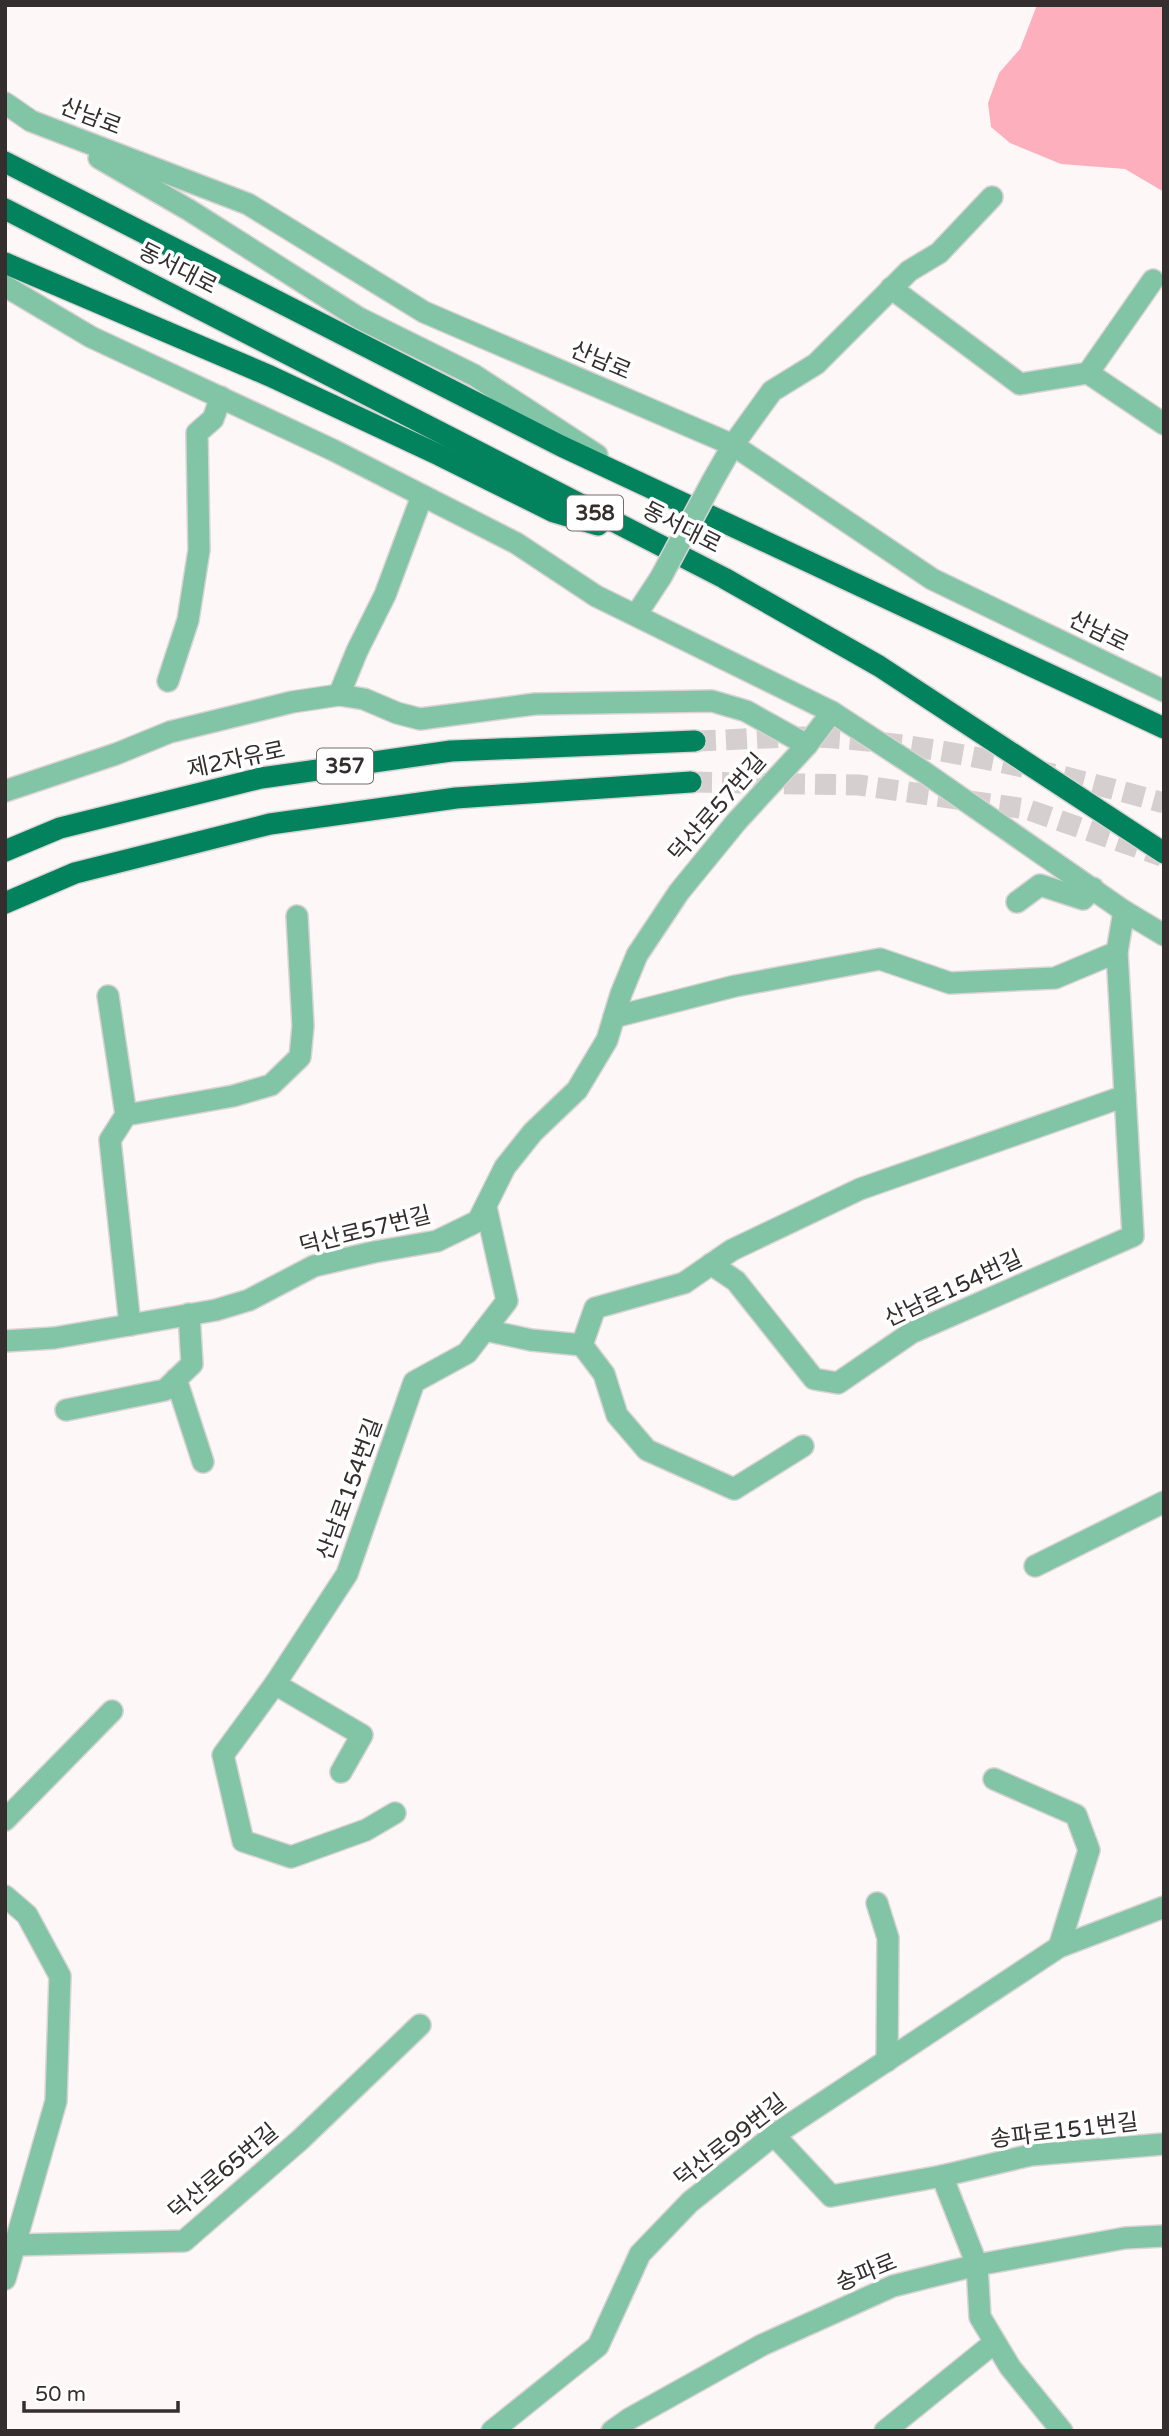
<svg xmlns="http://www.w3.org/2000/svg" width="1169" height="2436" font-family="'Varela Round','Noto Sans KR',sans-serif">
  <rect width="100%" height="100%" fill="#fef7f8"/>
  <polygon fill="#feafbd" points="1037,5 1164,5 1164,192 1125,169 1061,164 1010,143 991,127 988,103 999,73 1020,49"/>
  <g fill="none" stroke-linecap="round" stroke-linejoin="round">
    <g stroke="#d6cfd0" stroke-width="21" stroke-dasharray="21 10" stroke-linecap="butt">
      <path d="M695 741C741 740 788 735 834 738 946 746 1056 773 1164 803"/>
      <polyline points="691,782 859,785 1026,809 1162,856"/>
    </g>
    <g stroke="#dad3d4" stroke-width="24">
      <g id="minor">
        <polyline points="5,103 31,121 248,204 424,312 733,445 932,579 1164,691"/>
        <polyline points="99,158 189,210 359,318 474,375 597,455"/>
        <polyline points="5,286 91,337 333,450 516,543 596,596 832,712 924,772 1124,911 1164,935"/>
        <polyline points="891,288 1020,384 1088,373 1153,280"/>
        <polyline points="1088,373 1164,424"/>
        <polyline points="713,480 733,445 772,391 816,364 909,271 939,253 992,197"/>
        <polyline points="636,615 661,577"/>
        <polyline points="168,681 188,620 199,550 197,433 213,419 221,397"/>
        <polyline points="339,695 357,651 385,595 422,496"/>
        <polyline points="5,791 116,754 170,732 292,702 339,695 364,699 397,713 420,719 535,704 712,701 746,711 807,745"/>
        <polyline points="1017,902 1040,885 1083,899 1093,888"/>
        <polyline points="108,996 126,1115"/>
        <polyline points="614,1017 735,986 880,959 950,983 1055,978 1117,952"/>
        <polyline points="711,1264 736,1281 814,1379 838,1383 911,1333 1133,1236 1117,952 1124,911"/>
        <polyline points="130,1325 110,1140 126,1115 233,1096 271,1085 300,1057 303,1026 297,916"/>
        <polyline points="485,1330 531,1340 582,1345 595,1308 684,1283 732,1250 860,1189 1125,1096"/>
        <polyline points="5,1341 54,1338 216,1310 249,1300 314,1266 374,1252 437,1241 478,1221 505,1167 533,1132 577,1090 607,1040 621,994 637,955 679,892 737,821 807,745 832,712"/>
        <polyline points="582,1345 604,1374 617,1415 647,1450 734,1489 803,1446"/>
        <polyline points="176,1379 203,1462"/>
        <polyline points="66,1410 165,1390 192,1364 189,1314"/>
        <polyline points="1035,1566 1164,1502"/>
        <polyline points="275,1684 362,1735 341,1772"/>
        <polyline points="994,1779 1076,1815 1089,1850 1059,1947"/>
        <polyline points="395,1813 366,1830 291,1857 243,1841 223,1755 275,1684 347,1574 414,1382 467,1353 507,1301 486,1207"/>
        <polyline points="5,1820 112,1711"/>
        <polyline points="5,1896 27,1915 60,1976 56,2101 5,2279"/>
        <polyline points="877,1903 888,1938 887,2061"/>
        <polyline points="774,2135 831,2196 942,2176"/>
        <polyline points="15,2245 184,2241 300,2140 420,2025"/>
        <polyline points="492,2431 598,2346 640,2254 690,2202 774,2135 1059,1947 1164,1907"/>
        <polyline points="885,2431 994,2343"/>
        <polyline points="1062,2431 1010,2367 980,2317 977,2265 942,2176 1031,2155 1164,2144"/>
      </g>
    </g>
    <g stroke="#dad3d4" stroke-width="24">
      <polyline id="tertiary" points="612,2431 629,2419 762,2345 893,2286 977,2265 1125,2238 1164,2236"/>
    </g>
    <g stroke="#dad3d4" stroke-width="24">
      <g id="trunk">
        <polyline points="5,162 561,446 1164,728"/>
        <polyline points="5,209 724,578 879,666 1164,853"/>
        <polyline points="5,263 270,376 439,455 554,512 598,525"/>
        <polyline points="5,851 60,828 261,778 451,751 695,741"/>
        <polyline points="5,903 75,873 270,824 456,798 691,782"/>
      </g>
    </g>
    <use href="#minor" stroke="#82c4a6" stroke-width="21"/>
    <use href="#tertiary" stroke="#82c4a6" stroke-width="21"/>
    <use href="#trunk" stroke="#02835e" stroke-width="21"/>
    <g stroke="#dad3d4" stroke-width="24" stroke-linecap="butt">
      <polyline id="minor-bridge" points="661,577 713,480"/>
    </g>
    <use href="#minor-bridge" stroke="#82c4a6" stroke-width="21"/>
  </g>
  <g text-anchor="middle" stroke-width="7" stroke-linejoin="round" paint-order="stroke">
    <g fill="#fff" stroke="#716d6d" stroke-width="2">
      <rect x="567" y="495.5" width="56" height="35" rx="5"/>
      <rect x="317" y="748.5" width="56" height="35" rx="5"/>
    </g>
    <g font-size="21" font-weight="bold" fill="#342e2e">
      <text x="595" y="520">358</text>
      <text x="345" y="773">357</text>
    </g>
    <g font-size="23" fill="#342e2e" stroke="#fff">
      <text transform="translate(91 116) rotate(21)" y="8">산남로</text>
      <text transform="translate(178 268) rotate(27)" y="8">동서대로</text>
      <text transform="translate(601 360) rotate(23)" y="8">산남로</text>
      <text transform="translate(682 527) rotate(27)" y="8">동서대로</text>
      <text transform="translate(1099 631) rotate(26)" y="8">산남로</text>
      <text transform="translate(236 759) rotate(-12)" y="8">제2자유로</text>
      <text transform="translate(717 807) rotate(-49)" y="8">덕산로57번길</text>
      <text transform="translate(365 1230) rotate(-14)" y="8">덕산로57번길</text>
      <text transform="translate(953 1288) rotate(-25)" y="8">산남로154번길</text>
      <text transform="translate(349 1489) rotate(-70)" y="8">산남로154번길</text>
      <text transform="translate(1064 2130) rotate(-7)" y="8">송파로151번길</text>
      <text transform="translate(730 2140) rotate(-38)" y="8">덕산로99번길</text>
      <text transform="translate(223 2171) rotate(-40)" y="8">덕산로65번길</text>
      <text transform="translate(866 2272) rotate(-22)" y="8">송파로</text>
    </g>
  </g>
  <rect width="1169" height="2436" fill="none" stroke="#342e2e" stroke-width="14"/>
  <path d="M24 2401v10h154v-10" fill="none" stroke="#342e2e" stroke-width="3.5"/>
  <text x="35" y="2401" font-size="21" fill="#342e2e" stroke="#ffffff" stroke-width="5" paint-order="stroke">50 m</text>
</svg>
